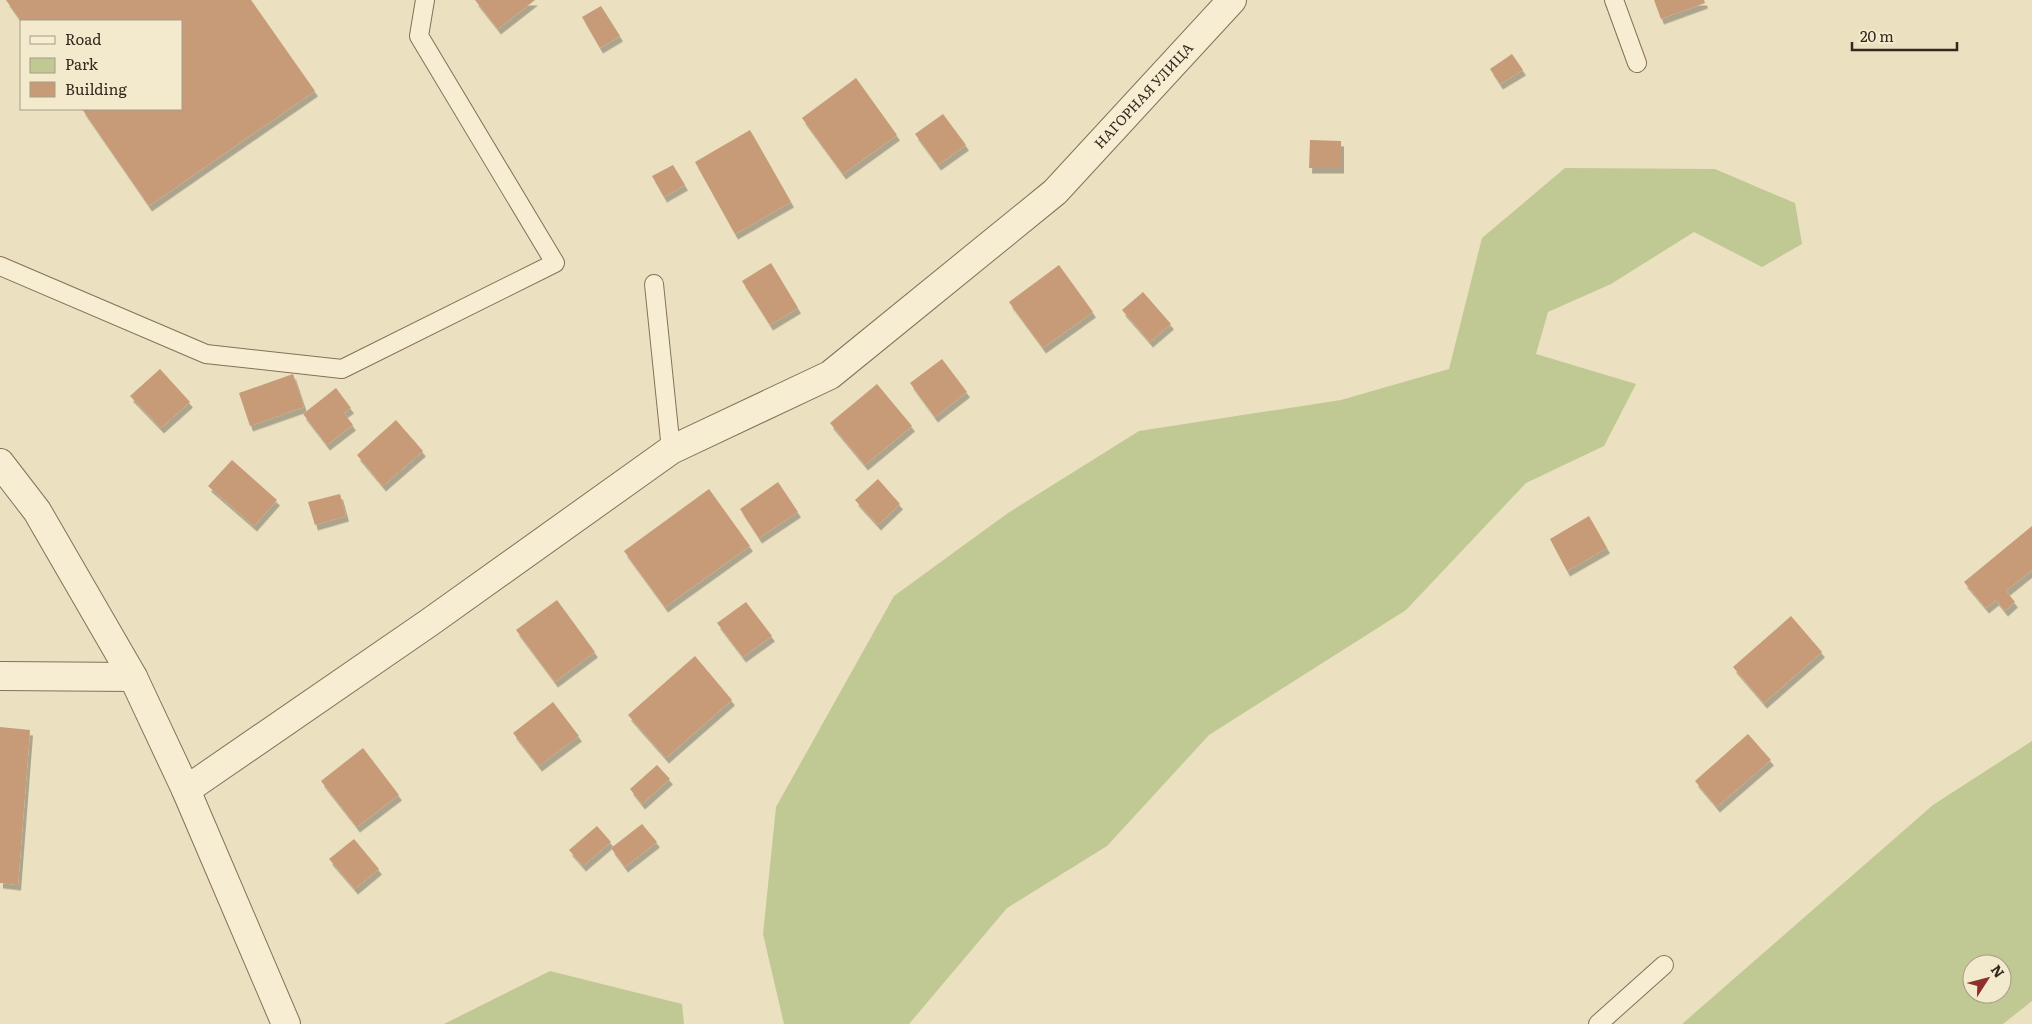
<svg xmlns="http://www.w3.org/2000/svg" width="2032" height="1024" font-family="Literata,serif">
  <defs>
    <filter id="shadow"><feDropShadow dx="3" dy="5.5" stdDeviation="0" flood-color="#0004"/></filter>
  </defs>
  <rect width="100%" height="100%" fill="#ebe0bf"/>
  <g fill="#c0c894" fill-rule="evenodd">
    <polygon points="1565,168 1715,169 1795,203 1802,244 1762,267 1694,232 1611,284 1548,312 1536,354 1636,384 1604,446 1526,483 1406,610 1209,735 1107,846 1007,908 909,1024 784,1024 763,934 776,807 894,596 1008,513 1139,431 1341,400 1449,369 1482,238"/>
    <path d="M2032 741V1001L2003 1024H1682L1933 805ZM1972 964H2002V994H1972Z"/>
    <polygon points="550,971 682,1004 684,1024 444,1024"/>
  </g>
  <g fill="#c79b77" filter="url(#shadow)">
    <polygon points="6,0 251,0 315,91 149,206 82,109 181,109 181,21 21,21"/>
    <polygon points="475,0 535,0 498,29"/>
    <polygon points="1654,0 1704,0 1705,3 1661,19"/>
    <polygon points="601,6 620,36 600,48 582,17"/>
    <polygon points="1512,54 1523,70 1500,84 1490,69"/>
    <polygon points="856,78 897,135 843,174 802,118"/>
    <polygon points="943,114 966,145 938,165 915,134"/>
    <polygon points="750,130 791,202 735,234 695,162"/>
    <polygon points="1310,140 1341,141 1341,168 1309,168"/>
    <polygon points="673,165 685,185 664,197 652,176"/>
    <polygon points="771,263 798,308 770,325 742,281"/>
    <polygon points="1059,265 1093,312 1043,348 1009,302"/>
    <polygon points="1143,292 1171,324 1150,342 1122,310"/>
    <polygon points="942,359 967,392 935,417 910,383"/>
    <polygon points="160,369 190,402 161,428 130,396"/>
    <polygon points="293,374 304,407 250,426 239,393"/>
    <polygon points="877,384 912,426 865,465 830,423"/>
    <polygon points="336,388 351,408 344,413 353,425 327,445 303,414"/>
    <polygon points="396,420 423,451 383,486 357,455"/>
    <polygon points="232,460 277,500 254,526 208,486"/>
    <polygon points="878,479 900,504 878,525 855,500"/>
    <polygon points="778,482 798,512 759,538 740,509"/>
    <polygon points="709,489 750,546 665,607 624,551"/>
    <polygon points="340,494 346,516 315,525 308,502"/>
    <polygon points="1589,516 1607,548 1567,571 1550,539"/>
    <polygon points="2032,526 2032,570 2006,591 2015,602 2005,611 1996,600 1986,608 1964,582"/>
    <polygon points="557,600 595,652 555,682 516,630"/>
    <polygon points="746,602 772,636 743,657 717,623"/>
    <polygon points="1791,616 1822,652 1764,703 1733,667"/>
    <polygon points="695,656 732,700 666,758 628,715"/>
    <polygon points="553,702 579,736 539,766 513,733"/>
    <polygon points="0,727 30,730 18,885 0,883"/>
    <polygon points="1748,734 1771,760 1717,807 1695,781"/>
    <polygon points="363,748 399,795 357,827 321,781"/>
    <polygon points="657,765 670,779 642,804 630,789"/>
    <polygon points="642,824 657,842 625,867 611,848"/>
    <polygon points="597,826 611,842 583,866 569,850"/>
    <polygon points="354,839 379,869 355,889 329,859"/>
  </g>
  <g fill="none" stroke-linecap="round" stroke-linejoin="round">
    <g stroke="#837159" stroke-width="20">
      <g id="service">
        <polyline points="1614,0 1637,63"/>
        <polyline points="0,266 206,354 342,369 555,263 419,36 425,0"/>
        <polyline points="654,284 671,450"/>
        <polyline points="1598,1024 1664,965"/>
      </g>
    </g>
    <g stroke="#837159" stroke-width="30">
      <g id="minor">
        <polyline points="0,676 133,677"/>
        <path id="s1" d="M186 790 430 622 671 450 830 375 1055 192 1232 0"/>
      </g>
    </g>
    <g stroke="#837159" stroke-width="30">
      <polyline id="tertiary" points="0,463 37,511 133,677 186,790 286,1024"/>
    </g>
    <use href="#service" stroke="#f6edd2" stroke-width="18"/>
    <use href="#minor" stroke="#f6edd2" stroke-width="28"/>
    <use href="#tertiary" stroke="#f6edd2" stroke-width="28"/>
  </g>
  <g text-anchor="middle" stroke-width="4" stroke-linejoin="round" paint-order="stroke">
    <g font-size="14" fill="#33281c" stroke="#f3eace">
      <text dy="5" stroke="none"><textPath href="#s1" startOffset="1189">НАГОРНАЯ УЛИЦА</textPath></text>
    </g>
  </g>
  <rect x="20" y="20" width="162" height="90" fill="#f3eace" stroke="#a69c87"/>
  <rect x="30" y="36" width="25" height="8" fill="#f6edd2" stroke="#a69c87"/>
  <text x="65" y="45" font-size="15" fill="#33281c">Road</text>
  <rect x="30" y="58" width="25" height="15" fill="#c0c894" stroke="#a69c87"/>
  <text x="65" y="70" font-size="15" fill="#33281c">Park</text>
  <rect x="30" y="82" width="25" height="15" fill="#c79b77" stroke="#a69c87"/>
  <text x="65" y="95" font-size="15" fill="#33281c">Building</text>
  <g transform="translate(1987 979) rotate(54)"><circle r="24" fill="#f3eace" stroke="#a69c87"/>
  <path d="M0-4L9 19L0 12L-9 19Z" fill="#8e2f2c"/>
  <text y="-8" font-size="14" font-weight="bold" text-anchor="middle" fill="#33281c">N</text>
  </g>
  <path d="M1852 42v8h105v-8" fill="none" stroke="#33281c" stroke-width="2.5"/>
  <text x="1860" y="42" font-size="15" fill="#33281c" stroke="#f3eace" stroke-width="4" paint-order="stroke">20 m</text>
</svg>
